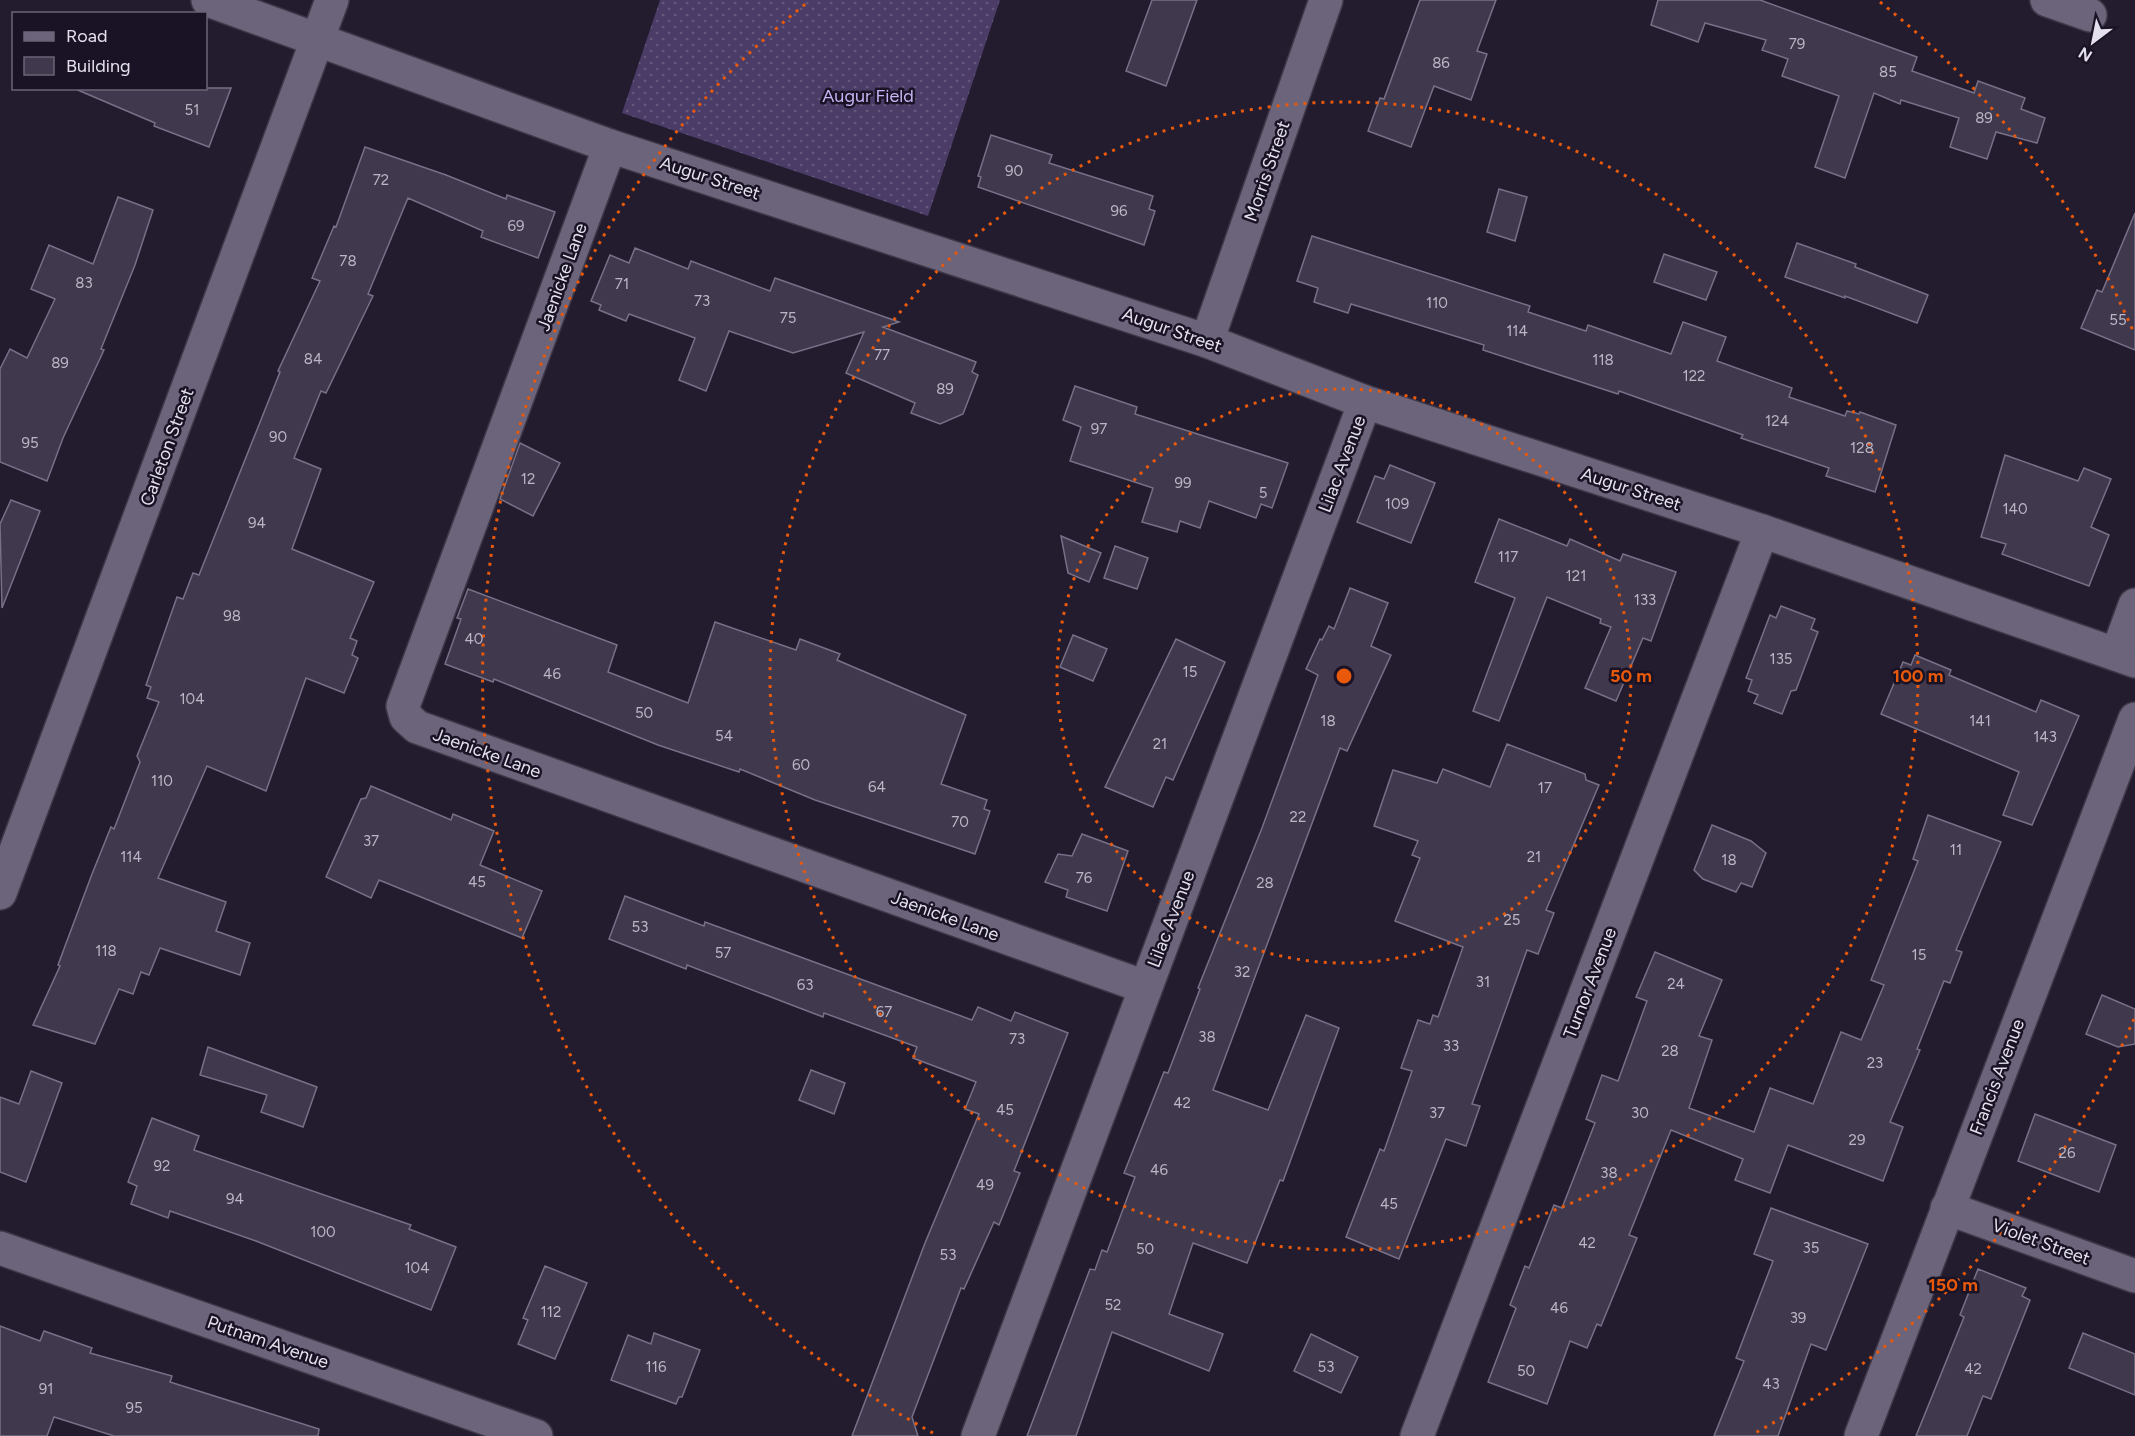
<svg xmlns="http://www.w3.org/2000/svg" width="2135" height="1436" font-family="Figtree,sans-serif">
  <defs>
    <pattern id="grass-dots" width="8" height="8" patternUnits="userSpaceOnUse" patternTransform="scale(1.5)"><rect width="8" height="8" fill="#4a3c66"/><path d="M2 2h.1M6 6h.1" fill="none" stroke="#64587c" stroke-width="1.8" stroke-linecap="round"/></pattern>
  </defs>
  <rect width="100%" height="100%" fill="#231c2f"/>
  <polygon fill="url(#grass-dots)" points="660,0 1000,0 928,216 622,113"/>
  <g fill="#40394e" stroke="#777087" stroke-width="1.5">
    <polygon points="1152,0 1197,0 1166,86 1126,71"/>
    <polygon points="1420,0 1496,0 1477,51 1487,54 1471,100 1434,86 1411,147 1368,131 1380,98 1384,99"/>
    <polygon points="1658,0 1760,0 1917,57 1912,71 1974,93 1978,81 2025,98 2021,109 2045,118 2037,143 1996,132 1987,159 1950,147 1959,118 1901,100 1900,104 1874,93 1845,178 1815,167 1839,96 1782,76 1788,59 1762,50 1766,40 1705,23 1698,42 1651,25"/>
    <polygon points="73,88 231,88 209,147 154,126 155,123"/>
    <polygon points="991,135 1052,155 1049,163 1153,196 1149,209 1155,211 1144,245 978,187 981,177 978,176"/>
    <polygon points="365,147 446,175 506,199 507,195 555,212 538,258 481,237 483,231 408,198 368,294 373,296 326,393 321,391 294,458 321,469 292,549 374,582 350,638 357,641 352,655 358,658 344,693 306,678 266,791 207,766 158,878 226,902 216,931 250,943 240,975 160,948 149,975 141,972 133,994 119,989 95,1044 33,1025 60,966 58,965 92,874 111,827 114,829 140,762 137,756 159,702 147,698 151,687 146,685 177,597 183,599 193,573 199,575 280,372 278,371 320,281 312,278 334,226 336,227"/>
    <polygon points="1499,189 1527,197 1515,241 1487,232"/>
    <polygon points="118,197 153,210 135,265 101,349 104,350 63,438 47,481 0,462 0,369 10,349 27,358 55,299 31,289 49,245 93,264"/>
    <polygon points="2135,213 2135,350 2081,328 2097,290 2102,292"/>
    <polygon points="1312,236 1530,306 1528,312 1586,331 1588,325 1671,354 1683,322 1726,337 1717,361 1792,388 1789,397 1845,416 1847,411 1859,414 1860,412 1896,425 1875,492 1826,476 1829,468 1741,438 1743,435 1619,391 1618,394 1483,350 1484,345 1351,304 1348,313 1314,302 1318,288 1297,281"/>
    <polygon points="1797,243 1856,264 1855,267 1928,295 1917,323 1845,296 1845,298 1785,277"/>
    <polygon points="635,248 688,269 691,261 770,291 775,278 899,322 883,327 976,362 972,372 978,375 963,414 940,424 911,413 915,403 846,373 864,332 793,353 729,331 706,391 679,380 695,338 629,314 626,321 599,310 601,305 591,301 610,255 629,263"/>
    <polygon points="1664,254 1717,272 1706,300 1654,282"/>
    <polygon points="1075,386 1137,407 1135,414 1288,463 1272,508 1261,504 1256,518 1209,501 1200,528 1180,521 1177,532 1142,522 1153,488 1070,461 1081,427 1063,420"/>
    <polygon points="520,443 560,463 533,516 500,499"/>
    <polygon points="2005,455 2078,481 2084,468 2111,479 2091,527 2109,535 2089,586 2002,554 2006,544 1981,537"/>
    <polygon points="1390,465 1435,483 1411,543 1357,522 1375,476 1384,479"/>
    <polygon points="11,500 40,511 2,608 0,524"/>
    <polygon points="1499,519 1567,546 1570,539 1620,561 1623,554 1676,572 1651,641 1643,638 1616,701 1585,688 1611,627 1600,623 1601,619 1547,597 1499,721 1473,711 1515,598 1475,582"/>
    <polygon points="1061,536 1101,553 1089,582 1068,573"/>
    <polygon points="1115,546 1148,558 1137,589 1104,578"/>
    <polygon points="1350,588 1388,603 1371,646 1391,655 1347,751 1340,748 1213,1090 1268,1110 1306,1015 1339,1028 1283,1181 1280,1180 1247,1263 1193,1243 1169,1314 1223,1334 1209,1371 1112,1332 1076,1436 1027,1436 1090,1269 1095,1270 1102,1250 1107,1252 1135,1177 1124,1173 1164,1072 1168,1073 1200,989 1198,988 1262,828 1318,675 1306,669 1320,639 1322,640 1329,626 1334,629"/>
    <polygon points="468,589 617,645 608,672 688,703 715,622 796,650 800,639 840,654 837,660 966,715 941,784 987,800 984,809 990,811 975,854 815,800 740,769 739,772 658,745 494,679 493,682 445,664 461,619 457,618"/>
    <polygon points="1781,606 1815,619 1811,629 1818,632 1796,690 1791,691 1782,714 1754,703 1758,695 1748,691 1752,680 1746,678 1770,615 1776,618"/>
    <polygon points="1073,635 1107,649 1093,681 1060,667"/>
    <polygon points="1176,639 1225,662 1173,780 1166,777 1153,807 1105,787"/>
    <polygon points="1915,655 1951,670 1949,675 2036,712 2041,700 2079,716 2032,825 2003,815 2019,772 1881,714 1903,662 1911,665"/>
    <polygon points="1507,744 1585,774 1586,780 1599,785 1546,910 1554,913 1538,954 1527,950 1472,1104 1480,1106 1466,1146 1446,1139 1399,1259 1346,1237 1380,1149 1384,1151 1412,1071 1401,1068 1418,1020 1430,1024 1433,1015 1438,1017 1463,947 1395,921 1420,858 1412,855 1418,841 1374,826 1393,770 1437,783 1443,769 1490,787"/>
    <polygon points="371,786 451,820 453,814 494,831 480,865 542,891 522,938 379,880 371,898 326,877 361,799 366,798"/>
    <polygon points="1928,815 2001,842 1956,950 1962,952 1950,983 1944,981 1917,1049 1920,1050 1890,1122 1903,1127 1883,1181 1788,1145 1770,1193 1735,1180 1743,1159 1671,1130 1629,1235 1637,1238 1601,1326 1597,1324 1587,1348 1570,1341 1547,1404 1488,1382 1516,1308 1510,1305 1525,1266 1529,1268 1554,1205 1562,1208 1595,1123 1586,1119 1602,1075 1618,1081 1647,1001 1636,997 1655,952 1722,980 1699,1036 1712,1040 1689,1108 1754,1132 1770,1088 1813,1104 1841,1032 1861,1040 1884,985 1871,980 1918,861 1913,859"/>
    <polygon points="1712,825 1751,841 1766,853 1752,887 1741,883 1736,892 1703,879 1694,870"/>
    <polygon points="1082,834 1128,851 1107,911 1066,897 1068,890 1045,882 1058,854 1072,856"/>
    <polygon points="625,896 704,926 705,922 972,1020 978,1007 1011,1021 1015,1012 1068,1033 1014,1171 1020,1173 999,1225 994,1222 964,1289 961,1288 912,1417 918,1436 852,1436 925,1243 979,1114 965,1109 976,1082 913,1058 917,1047 824,1013 823,1017 687,965 686,969 609,939"/>
    <polygon points="2102,995 2135,1009 2135,1044 2118,1047 2086,1034"/>
    <polygon points="208,1047 317,1087 303,1127 261,1112 267,1095 200,1075"/>
    <polygon points="811,1070 845,1083 834,1114 799,1100"/>
    <polygon points="31,1071 62,1083 26,1182 0,1172 0,1097 19,1104"/>
    <polygon points="2035,1114 2116,1145 2099,1192 2018,1161"/>
    <polygon points="152,1118 199,1136 194,1150 411,1225 409,1229 456,1247 431,1310 256,1241 170,1211 168,1218 131,1204 137,1186 128,1182"/>
    <polygon points="1771,1208 1868,1244 1826,1350 1811,1344 1778,1436 1714,1436 1744,1361 1736,1358 1773,1261 1754,1254"/>
    <polygon points="545,1266 587,1283 555,1359 518,1344 528,1320 523,1318"/>
    <polygon points="1978,1269 2026,1288 2022,1296 2030,1300 1991,1399 1983,1396 1967,1436 1916,1436 1964,1317 1960,1315"/>
    <polygon points="0,1326 40,1341 44,1331 92,1348 90,1353 172,1376 170,1382 319,1429 318,1436 114,1436 54,1417 47,1436 0,1436"/>
    <polygon points="654,1333 700,1350 682,1397 679,1397 676,1404 611,1380 628,1335 651,1344"/>
    <polygon points="2083,1333 2135,1354 2135,1395 2069,1368"/>
    <polygon points="1311,1334 1358,1357 1341,1393 1294,1371"/>
  </g>
  <g fill="none" stroke-linecap="round" stroke-linejoin="round">
    <g stroke="#3c3646" stroke-width="36">
      <g id="street">
        <polyline points="208,0 610,146 1207,341 1365,402 1762,531 2135,661"/>
        <polyline points="2047,0 2090,15"/>
        <polyline points="610,146 403,706 406,717 417,727 1145,987"/>
        <polyline points="1207,341 1326,0"/>
        <polyline points="2117,654 2135,605"/>
        <polyline points="0,893 332,0"/>
        <polyline points="1947,1208 2135,1276"/>
        <polyline points="978,1436 1365,402"/>
        <polyline points="1417,1436 1762,531"/>
        <polyline points="1861,1436 2135,719"/>
      </g>
    </g>
    <g stroke="#3c3646" stroke-width="36">
      <polyline id="secondary" points="0,1248 536,1436"/>
    </g>
    <use href="#street" stroke="#6b647a" stroke-width="33"/>
    <use href="#secondary" stroke="#6b647a" stroke-width="33"/>
  </g>
  <g fill="none" stroke="#e8590c" stroke-width="3" stroke-dasharray="3 6">
    <circle cx="1344" cy="676" r="287"/>
    <circle cx="1344" cy="676" r="574"/>
    <path d="M2134 1019A861 861 0 0 1 1755 1433M933 1433A861 861 0 0 1 808 2M1880 2A861 861 0 0 1 2134 333"/>
  </g>
  <g text-anchor="middle" stroke-width="5" stroke-linejoin="round" paint-order="stroke">
    <g font-size="15" fill="#bbb6c5">
      <text x="1797" y="49">79</text>
      <text x="1441" y="68">86</text>
      <text x="1888" y="77">85</text>
      <text x="192" y="115">51</text>
      <text x="1984" y="123">89</text>
      <text x="1014" y="176">90</text>
      <text x="381" y="185">72</text>
      <text x="1119" y="216">96</text>
      <text x="516" y="231">69</text>
      <text x="348" y="266">78</text>
      <text x="84" y="288">83</text>
      <text x="622" y="289">71</text>
      <text x="702" y="306">73</text>
      <text x="1437" y="308">110</text>
      <text x="788" y="323">75</text>
      <text x="2118" y="325">55</text>
      <text x="1517" y="336">114</text>
      <text x="882" y="360">77</text>
      <text x="313" y="364">84</text>
      <text x="1603" y="365">118</text>
      <text x="60" y="368">89</text>
      <text x="1694" y="381">122</text>
      <text x="945" y="394">89</text>
      <text x="1777" y="426">124</text>
      <text x="1099" y="434">97</text>
      <text x="278" y="442">90</text>
      <text x="30" y="448">95</text>
      <text x="1862" y="453">128</text>
      <text x="528" y="484">12</text>
      <text x="1183" y="488">99</text>
      <text x="1263" y="498">5</text>
      <text x="1397" y="509">109</text>
      <text x="2015" y="514">140</text>
      <text x="257" y="528">94</text>
      <text x="1508" y="562">117</text>
      <text x="1576" y="581">121</text>
      <text x="1645" y="605">133</text>
      <text x="232" y="621">98</text>
      <text x="474" y="644">40</text>
      <text x="1781" y="664">135</text>
      <text x="1190" y="677">15</text>
      <text x="552" y="679">46</text>
      <text x="192" y="704">104</text>
      <text x="644" y="718">50</text>
      <text x="1328" y="726">18</text>
      <text x="1980" y="726">141</text>
      <text x="724" y="741">54</text>
      <text x="2045" y="742">143</text>
      <text x="1160" y="749">21</text>
      <text x="801" y="770">60</text>
      <text x="162" y="786">110</text>
      <text x="877" y="792">64</text>
      <text x="1545" y="793">17</text>
      <text x="1298" y="822">22</text>
      <text x="960" y="827">70</text>
      <text x="371" y="846">37</text>
      <text x="1956" y="855">11</text>
      <text x="131" y="862">114</text>
      <text x="1534" y="862">21</text>
      <text x="1729" y="865">18</text>
      <text x="1084" y="883">76</text>
      <text x="477" y="887">45</text>
      <text x="1265" y="888">28</text>
      <text x="1512" y="925">25</text>
      <text x="640" y="932">53</text>
      <text x="106" y="956">118</text>
      <text x="723" y="958">57</text>
      <text x="1919" y="960">15</text>
      <text x="1242" y="977">32</text>
      <text x="1483" y="987">31</text>
      <text x="1676" y="989">24</text>
      <text x="805" y="990">63</text>
      <text x="884" y="1017">67</text>
      <text x="1207" y="1042">38</text>
      <text x="1017" y="1044">73</text>
      <text x="1451" y="1051">33</text>
      <text x="1670" y="1056">28</text>
      <text x="1875" y="1068">23</text>
      <text x="1182" y="1108">42</text>
      <text x="1005" y="1115">45</text>
      <text x="1437" y="1118">37</text>
      <text x="1640" y="1118">30</text>
      <text x="1857" y="1145">29</text>
      <text x="2067" y="1158">26</text>
      <text x="162" y="1171">92</text>
      <text x="1159" y="1175">46</text>
      <text x="1609" y="1178">38</text>
      <text x="985" y="1190">49</text>
      <text x="235" y="1204">94</text>
      <text x="1389" y="1209">45</text>
      <text x="323" y="1237">100</text>
      <text x="1587" y="1248">42</text>
      <text x="1811" y="1253">35</text>
      <text x="1145" y="1254">50</text>
      <text x="948" y="1260">53</text>
      <text x="417" y="1273">104</text>
      <text x="1113" y="1310">52</text>
      <text x="1559" y="1313">46</text>
      <text x="551" y="1317">112</text>
      <text x="1798" y="1323">39</text>
      <text x="656" y="1372">116</text>
      <text x="1326" y="1372">53</text>
      <text x="1973" y="1374">42</text>
      <text x="1526" y="1376">50</text>
      <text x="1771" y="1389">43</text>
      <text x="46" y="1394">91</text>
      <text x="134" y="1413">95</text>
    </g>
    <g font-size="18" fill="#c8b3f5" stroke="#191325">
      <text x="868" y="102">Augur Field</text>
    </g>
    <g font-size="18" fill="#e4e0ed" stroke="#191325">
      <text transform="translate(1267 171) rotate(-71)" y="6">Morris Street</text>
      <text transform="translate(710 178) rotate(18)" y="6">Augur Street</text>
      <text transform="translate(562 277) rotate(-70)" y="6">Jaenicke Lane</text>
      <text transform="translate(1172 330) rotate(19)" y="6">Augur Street</text>
      <text transform="translate(167 447) rotate(-70)" y="6">Carleton Street</text>
      <text transform="translate(1342 464) rotate(-69)" y="6">Lilac Avenue</text>
      <text transform="translate(1631 489) rotate(18)" y="6">Augur Street</text>
      <text transform="translate(487 753) rotate(20)" y="6">Jaenicke Lane</text>
      <text transform="translate(945 916) rotate(20)" y="6">Jaenicke Lane</text>
      <text transform="translate(1171 919) rotate(-69)" y="6">Lilac Avenue</text>
      <text transform="translate(1590 983) rotate(-69)" y="6">Turnor Avenue</text>
      <text transform="translate(1997 1077) rotate(-69)" y="6">Francis Avenue</text>
      <text transform="translate(2041 1242) rotate(20)" y="6">Violet Street</text>
      <text transform="translate(268 1342) rotate(19)" y="6">Putnam Avenue</text>
    </g>
  </g>
  <circle cx="1344" cy="676" r="9" fill="#e8590c" stroke="#191325" stroke-width="3"/>
  <g font-size="18" text-anchor="middle" font-weight="bold" fill="#e8590c" stroke="#191325" stroke-width="5" stroke-linejoin="round" paint-order="stroke">
    <text x="1631" y="682">50 m</text>
    <text x="1918" y="682">100 m</text>
    <text x="1953" y="1291">150 m</text>
  </g>
  <rect x="12" y="12" width="195" height="78" fill="#191325" stroke="#6a6575" stroke-width="1.5"/>
  <rect x="24" y="32" width="30" height="9" fill="#6b647a" stroke="#6a6575" stroke-width="1.5"/>
  <text x="66" y="42" font-size="18" fill="#e4e0ed">Road</text>
  <rect x="24" y="57" width="30" height="18" fill="#40394e" stroke="#6a6575" stroke-width="1.5"/>
  <text x="66" y="72" font-size="18" fill="#e4e0ed">Building</text>
  <g transform="translate(2093 42) rotate(212)" stroke="#191325" stroke-width="4.5" paint-order="stroke">
  <path d="M0-4.5L10 22L0 15L-10 22Z" fill="#e4e0ed"/>
  <text y="-9" font-size="16" font-weight="bold" text-anchor="middle" fill="#e4e0ed">N</text>
  </g>
</svg>
